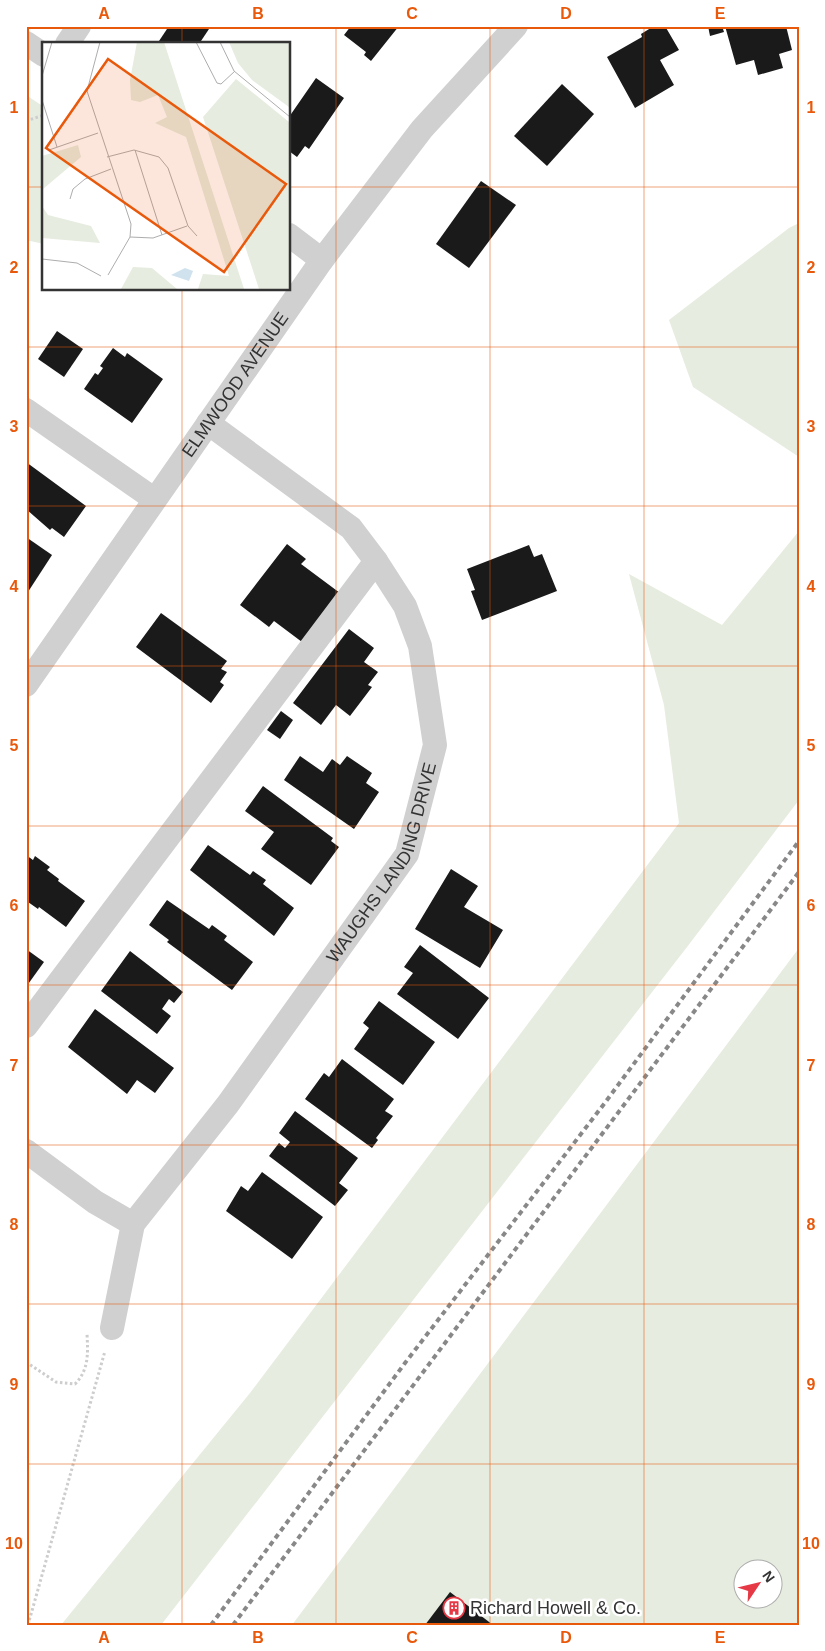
<svg xmlns="http://www.w3.org/2000/svg" width="825" height="1651" font-family="Helvetica,sans-serif">
  <rect width="100%" height="100%" fill="#fff"/>
  <g fill="#e6ecdf" fill-rule="evenodd">
    <polygon points="26,95 44,107 44,244 26,240"/>
    <polygon points="799,223 799,457 693,387 669,320 789,228"/>
    <polygon points="799,531 799,800 687,947 161,1625 61,1625 250,1393 679,823 664,705 629,574 722,625"/>
    <path d="M799 948V1625H292ZM742 1568H772V1598H742Z"/>
  </g>
  <g fill="#1a1a1a">
    <polygon points="169,26 211,26 199,44 157,44"/>
    <polygon points="351,26 399,26 371,61 364,55 366,52 344,35"/>
    <polygon points="654,26 665,26 679,50 660,60 674,85 635,108 607,57 642,37 641,34"/>
    <polygon points="708,26 722,26 724,32 710,36"/>
    <polygon points="725,26 786,26 792,50 779,54 783,68 758,75 754,60 736,65"/>
    <polygon points="316,78 344,98 309,149 305,146 297,157 289,151 289,117"/>
    <polygon points="562,84 594,114 547,166 514,136"/>
    <polygon points="481,181 516,205 469,268 436,244"/>
    <polygon points="57,331 83,349 64,377 38,359"/>
    <polygon points="113,348 125,357 127,353 163,379 132,423 84,389 95,373 98,375 103,368 100,366"/>
    <polygon points="26,462 86,506 64,537 52,528 50,530 26,509"/>
    <polygon points="26,537 52,555 26,595"/>
    <polygon points="287,544 306,559 301,564 340,593 302,642 274,621 269,627 240,605"/>
    <polygon points="529,545 534,557 542,554 557,591 482,620 471,591 475,590 467,569"/>
    <polygon points="161,613 227,661 221,669 227,672 220,682 224,685 211,703 136,647"/>
    <polygon points="349,629 374,648 364,662 378,672 368,685 372,687 350,716 336,705 321,725 293,703"/>
    <polygon points="281,711 293,720 280,739 267,730"/>
    <polygon points="300,756 323,772 332,759 340,765 347,756 372,773 366,783 379,792 354,829 284,780"/>
    <polygon points="263,786 333,838 331,841 339,847 311,885 261,849 274,832 245,811"/>
    <polygon points="208,845 250,875 253,871 266,880 263,884 294,908 274,936 190,870"/>
    <polygon points="26,855 33,860 35,856 50,867 47,870 59,879 58,881 85,901 66,927 39,907 38,909 28,902 26,904"/>
    <polygon points="451,869 478,886 464,907 503,930 480,968 415,929"/>
    <polygon points="167,900 209,929 212,925 227,936 224,940 253,962 232,990 167,942 169,940 149,925"/>
    <polygon points="420,945 489,998 458,1039 397,994 413,973 404,967"/>
    <polygon points="26,949 44,962 26,987"/>
    <polygon points="130,951 183,992 174,1003 169,999 162,1009 171,1016 157,1034 101,991"/>
    <polygon points="379,1001 435,1042 403,1085 354,1049 369,1028 363,1023"/>
    <polygon points="95,1009 174,1068 155,1093 137,1080 127,1094 68,1047"/>
    <polygon points="342,1059 394,1099 385,1111 393,1116 376,1138 378,1140 372,1148 305,1099 324,1073 329,1077"/>
    <polygon points="295,1111 358,1158 339,1183 348,1190 335,1206 269,1156 279,1143 285,1148 290,1142 279,1133"/>
    <polygon points="262,1172 323,1217 292,1259 226,1211 241,1186 248,1191"/>
    <polygon points="450,1592 493,1625 425,1625"/>
  </g>
  <g fill="none" stroke-linecap="round" stroke-linejoin="round">
    <g stroke="#cdcdcd" stroke-width="3" stroke-dasharray="2.5 2.5" stroke-linecap="butt">
      <polyline points="26,121 44,115"/>
      <path d="M26 1362 56 1382 75 1384C89 1370 88 1353 87 1334"/>
      <polyline points="28,1625 105,1351"/>
    </g>
    <g stroke="#d0d0d0" stroke-width="24">
      <polyline points="26,43 44,55"/>
      <polyline points="67,44 79,26"/>
      <polyline points="289,235 322,260"/>
      <polyline points="26,410 154,499"/>
      <path id="s1" d="M26 685 322 260 422 129 516 26"/>
      <polyline points="26,1026 376,561"/>
      <polyline points="26,1151 95,1202 133,1224"/>
      <path id="s2" d="M112 1328 133 1224 228 1104 407 854 435 745 420 646 405 606 376 561 351 528 208 423"/>
    </g>
    <g stroke="#888" stroke-width="4" stroke-dasharray="5 4" stroke-linecap="butt">
      <polyline points="211,1625 405,1363 604,1104 799,841"/>
      <polyline points="233,1625 799,872"/>
    </g>
  </g>
  <path fill="none" stroke="#e8590c" stroke-width="1" stroke-opacity="0.55" d="M182 26V44M336 26V1625M490 26V1625M644 26V1625M26 187H44M289 187H799M182 289V1625M26 347H799M26 506H799M26 666H799M26 826H799M26 985H799M26 1145H799M26 1304H799M26 1464H799"/>
  <defs>
    <g id="building-ring" transform="scale(1.125)"><circle r="9.5" fill="#fff" stroke="#e63946" stroke-width="1.5"/><path d="M-4-6H4V6H1V3H-1V6H-4ZM-2.5-4.3h1.7v1.8h-1.7ZM.8-4.3h1.7v1.8H.8ZM-2.5-1h1.7V.8h-1.7ZM.8-1h1.7V.8H.8Z" fill="#e63946"/></g>
  </defs>
  <g fill-rule="evenodd">
    <use href="#building-ring" x="454" y="1608"/>
  </g>
  <g text-anchor="middle" stroke-width="5" stroke-linejoin="round" paint-order="stroke">
    <g font-size="18" fill="#333" stroke="#fff">
      <text dy="6" stroke="none"><textPath href="#s1" startOffset="366">ELMWOOD AVENUE</textPath></text>
      <text dy="6" stroke="none"><textPath href="#s2" startOffset="548">WAUGHS LANDING DRIVE</textPath></text>
    </g>
    <g font-size="18" fill="#333" stroke="#fff" text-anchor="start">
      <text x="470" y="1614">Richard Howell &amp; Co.</text>
    </g>
  </g>
  <g transform="translate(42 42)">
    <rect width="248" height="248" fill="#fff"/>
    <path d="M95 0H122L202 247H156L161 232 187 234 144 95 113 81 125 75 116 53 98 60 89 58 88 38ZM187 0H247V65L210 38 196 21ZM194 37 247 80V247H217L161 75ZM36 103 39 115 1 147 0 154V114ZM0 164 6 173 49 184 58 201 0 196ZM91 225 110 226 135 247H79Z" fill="#e6ecdf"/>
    <path d="M143 226 151 229 147 239 129 233Z" fill="#cfe2ee"/>
    <path fill="none" stroke="#adadad" stroke-width="1" d="M58 0 45 49 89 182 88 195 66 233M154 0 175 41 179 42 193 29M178 0 192 29 248 75M0 34 10 0M0 58 15 105M7 108 56 91M93 108 120 193M65 115 92 108 117 115 126 126 146 184 155 194M28 157 31 147 43 137 69 127M88 195 111 196 145 184M0 217 35 221 59 234"/>
    <path fill="#e8590c" fill-opacity="0.15" stroke="#e8590c" stroke-width="2.5" d="M66 17 244 142 182 230 4 106Z"/>
    <rect width="248" height="248" fill="none" stroke="#333" stroke-width="2.5"/>
  </g>
  <rect width="825" height="1651" fill="none" stroke="#ffffff" stroke-width="55"/>
  <g transform="translate(758 1584) rotate(55)"><circle r="24" fill="#ffffff" stroke="#adadad"/>
  <path d="M0-4L9 19L0 12L-9 19Z" fill="#e63946"/>
  <text y="-8" font-size="14" font-weight="bold" text-anchor="middle" fill="#333333">N</text>
  </g>
  <rect x="28" y="28" width="770" height="1596" fill="none" stroke="#e8590c" stroke-width="2"/>
  <g font-size="16" text-anchor="middle" font-weight="bold" fill="#e8590c">
    <text x="104" y="19">A</text>
    <text x="258" y="19">B</text>
    <text x="412" y="19">C</text>
    <text x="566" y="19">D</text>
    <text x="720" y="19">E</text>
    <text x="14" y="113">1</text>
    <text x="811" y="113">1</text>
    <text x="14" y="273">2</text>
    <text x="811" y="273">2</text>
    <text x="14" y="432">3</text>
    <text x="811" y="432">3</text>
    <text x="14" y="592">4</text>
    <text x="811" y="592">4</text>
    <text x="14" y="751">5</text>
    <text x="811" y="751">5</text>
    <text x="14" y="911">6</text>
    <text x="811" y="911">6</text>
    <text x="14" y="1071">7</text>
    <text x="811" y="1071">7</text>
    <text x="14" y="1230">8</text>
    <text x="811" y="1230">8</text>
    <text x="14" y="1390">9</text>
    <text x="811" y="1390">9</text>
    <text x="14" y="1549">10</text>
    <text x="811" y="1549">10</text>
    <text x="104" y="1643">A</text>
    <text x="258" y="1643">B</text>
    <text x="412" y="1643">C</text>
    <text x="566" y="1643">D</text>
    <text x="720" y="1643">E</text>
  </g>
</svg>
